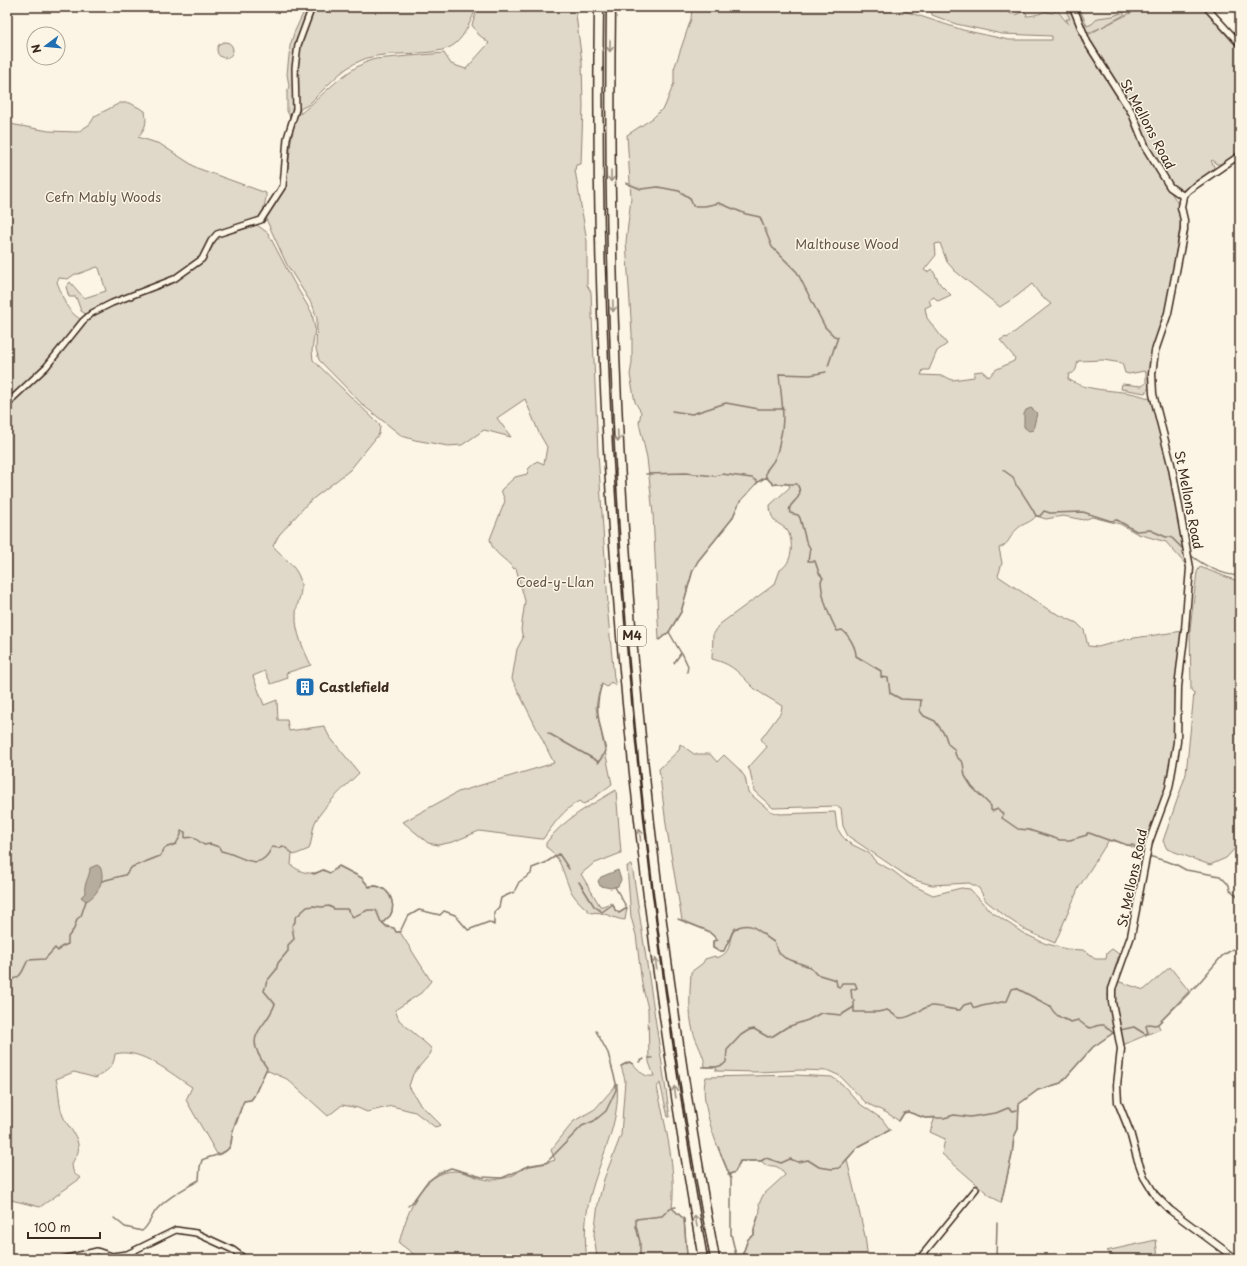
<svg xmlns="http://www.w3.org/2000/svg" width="1247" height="1266" font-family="'Playpen Sans',sans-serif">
  <rect width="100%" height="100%" fill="#fcf5e5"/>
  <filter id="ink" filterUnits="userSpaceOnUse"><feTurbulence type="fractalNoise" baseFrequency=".025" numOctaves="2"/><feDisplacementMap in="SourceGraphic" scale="8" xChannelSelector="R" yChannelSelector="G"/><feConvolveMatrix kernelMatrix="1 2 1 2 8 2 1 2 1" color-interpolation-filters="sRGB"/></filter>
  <g filter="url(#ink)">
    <g fill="#eee6d6">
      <polygon points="1008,7 1066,7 1073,26 1061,13 1046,11 1035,14 1015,14"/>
      <polygon points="1075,7 1139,7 1087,34 1084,33"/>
    </g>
    <g fill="#e0d8c8" stroke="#8e8173" fill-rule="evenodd">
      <path d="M306 7H477C471 19 466 35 455 44 437 59 386 49 362 60 341 68 324 90 308 105L300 109V114C322 96 348 66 375 59L444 53 451 64 466 69 489 43 478 34 472 25 478 7H575L582 62 583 107 581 164 576 165 575 170 587 241V285L591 292 598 453 608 604 607 605 614 678 616 686 611 682 607 687 602 684 598 696 596 708 612 784 588 802 583 804 579 801C563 810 554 824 543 839H541L479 831 453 842 438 845 428 843 403 822 458 792 554 763 512 679 517 649 523 638 521 630 525 601 516 568 514 569C506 558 492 554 490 539L505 501 501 490 515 477 527 474 529 468 537 461 544 464 547 447 539 433 525 399 497 418 511 437 484 430 462 445 448 446 415 440 402 436 364 406 319 360 316 349 317 319 313 306 287 265 266 219C271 210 278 201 282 191 292 169 287 143 296 120L291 119 287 111V92L289 86 287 74 290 46 294 33Z"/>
      <path d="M692 7H892L963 30 1009 40H1052V36L1002 34 956 24 932 15 930 7H988L1001 9 1007 7 1009 13 1015 15 1024 11 1027 14 1026 16C1031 16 1042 14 1044 11L1052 13 1057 10 1069 25 1066 19H1070L1065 8 1062 7H1079L1087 26 1092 24 1098 18 1113 16 1124 12V15L1102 27 1143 7H1202L1233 43 1236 44 1240 51V153L1222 164H1216L1213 160 1211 161 1214 166 1213 170 1180 192 1171 186 1163 172 1147 146 1135 114 1088 42V35L1100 28 1086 34 1081 28 1078 30 1079 35 1130 113 1140 142 1177 202 1181 222 1173 270H1176C1174 285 1172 299 1168 313 1164 326 1158 339 1155 352 1151 369 1157 379 1145 393L1121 389 1122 384 1142 386 1146 383V373L1144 371 1129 374 1125 373 1122 363 1103 360 1078 361C1076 368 1077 373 1069 374L1068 379C1094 396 1128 386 1154 401L1172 468 1190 554V566L1186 565 1166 542 1138 534 1120 524 1092 517 1084 520 1063 516 1046 519 1036 516C1031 523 1023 523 1017 529 1010 535 1009 545 999 548L1002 563 998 576 1049 610 1077 623 1084 630 1088 646 1098 647 1127 639 1183 631 1174 692 1175 733 1169 779 1144 853C1132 846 1122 842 1109 840L1079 887 1055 943 1027 931 1009 919 986 901 979 888 969 883 932 885 918 881 907 876 848 836 843 826 841 808 837 806 773 808 754 791 750 771 748 768 767 747 761 739 781 712 782 706C773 700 763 695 755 689 739 674 735 665 712 659L713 635 720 624 775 584 780 570C791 564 794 546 789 534 786 523 770 527 770 505L789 488 790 486 786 483 773 485 766 477 758 482 739 503 732 519 698 561 693 570 681 612 669 632 659 640 653 514 647 458 639 423 641 412 635 402 630 375 632 362V334L626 242 631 198 627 135 653 118 665 106 674 83V69L691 19ZM940 243 947 262 955 271 1000 307 1017 296 1032 284 1041 296 1051 304 1007 338 1006 337 1000 340 1015 358 1014 361 995 370 989 377 982 371 974 372V377L952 380 944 376 921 375 923 370H929L937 351 947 344 927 318 925 308 931 305 929 300 934 297 938 301 951 295 940 284 932 269 927 272 924 270 936 255 935 244Z"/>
      <circle cx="225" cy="50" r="8"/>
      <path d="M120 103H130L145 111C147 124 146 127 138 137L160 144 197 168 266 193V198L261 220 217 234 202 259 174 279 112 303 89 316 81 311 76 297H69L66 287 70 282 84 298 106 291 99 268 97 267 78 274H75L68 279 59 278 57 282C65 301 64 309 83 321L7 406V118L11 119 10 124 49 131 78 132 90 124 95 116Z"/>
      <path d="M257 225 268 233 293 281 312 313 315 329 312 351 313 360 379 424 380 427 379 434 350 470 309 502 279 535 273 546C282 556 296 566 300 579 304 593 296 603 296 615 295 632 304 650 311 665L286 673 288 678 271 684 265 671 253 676 264 705 277 700 278 720H287L289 731 324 726 329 736 359 773C348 784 319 810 314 825 312 833 312 841 309 849L294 855 292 853 291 865C301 873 312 876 323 870L330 873 339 866 362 878 369 886C387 882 398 903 390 916 388 918 385 920 383 923L384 925 394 928 396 932H400L431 981 421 993 395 1010 399 1020 431 1048V1053L413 1074 409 1086 419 1103 441 1125 435 1127 415 1112 392 1106 367 1112 358 1108 342 1105 328 1116 287 1079 266 1070 254 1096 251 1100 244 1101C240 1108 240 1115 237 1122 236 1125 233 1127 233 1130 230 1143 233 1150 217 1154L186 1100 192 1087C171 1074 141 1047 115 1054 114 1068 107 1070 96 1078L74 1072 56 1079C60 1091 58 1104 63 1116 67 1126 76 1133 78 1144 80 1154 75 1156 72 1164 73 1172 73 1174 81 1178L40 1207 7 1199V409L15 398 41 375 83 323 92 316 109 307 176 281 204 261 218 237Z"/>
      <polygon points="1200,567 1240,582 1240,843 1226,858 1210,865 1167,849 1163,841 1186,774 1194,693 1191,690 1190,629 1197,572"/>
      <path d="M680 744 694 754H710L717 762 724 755 739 769 745 777 748 792 770 811 780 814 835 812 837 828 842 836 849 843 869 853 876 862 893 871 910 884 933 895 961 888 970 889 989 910 1023 933 1044 943 1066 949 1083 950 1095 959H1106L1107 953 1112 949 1119 954 1108 995 1115 1032 1093 1047 1061 1083 1038 1090 1019 1104 1018 1129 1014 1137 1012 1155 1001 1203 988 1194 942 1154 945 1139 930 1132 935 1117 925 1118 908 1112 904 1113 899 1121 887 1113 866 1103 840 1076 829 1071 801 1070 757 1072 716 1071V1067H705C705 1056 696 1043 693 1031 688 1012 690 992 691 972L703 963 705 959 715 956 716 958C734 953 727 939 734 931 736 929 738 929 739 927L732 932C731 939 726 944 724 951H719L713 948V941L718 940 708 931 682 920 666 824 659 769 679 750Z"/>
      <path d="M616 790 621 853 593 864 581 874 600 906H603L610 903 613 904 615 910 619 913 627 908 625 920C613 919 602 910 591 913 584 907 577 901 572 893 563 877 563 858 546 847V843C562 820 591 805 616 790Z"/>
      <path d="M632 865 670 1117H668L660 1083 657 1087C665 1125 677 1169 672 1208L684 1219 687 1255 690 1259H597L594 1234 598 1204 604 1179 621 1135 625 1080 621 1066 629 1062C640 1067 640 1078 654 1076L649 1062 648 1009 642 984 636 935 631 917 627 866Z"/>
      <path d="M1170 967 1189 991 1158 1024 1160 1029 1123 1045C1120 1025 1108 1001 1117 981L1144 990Z"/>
      <path d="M795 1075 832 1077 842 1084 860 1104 882 1119 890 1130 858 1147 847 1160 865 1236 868 1259H741L748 1239 754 1235V1229L760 1211 759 1204 763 1195 785 1175C780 1167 776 1165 767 1166L761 1161H741L735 1172 729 1174C719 1152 698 1101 706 1077Z"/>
      <path d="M617 1084C621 1123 599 1160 590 1197 585 1217 584 1239 587 1259H420L399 1243C406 1216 421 1170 456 1171 468 1172 479 1180 492 1180 498 1179 510 1178 515 1174 518 1173 520 1169 522 1168 532 1163 545 1164 555 1160L551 1150 574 1121 595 1109Z"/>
      <polygon points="1156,1240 1158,1259 1120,1259 1106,1251"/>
    </g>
    <g fill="#b7ad9e" stroke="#85796b">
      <polygon points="1031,408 1037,413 1033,430 1029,431 1024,427 1024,414 1026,410"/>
      <path d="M97 865 100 867C106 878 98 896 86 901L81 897 85 893C83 884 90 877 90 868Z"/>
      <polygon points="618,870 621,880 618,886 611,888 600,886 598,881 601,877"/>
    </g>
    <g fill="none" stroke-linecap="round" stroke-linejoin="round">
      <g stroke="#85796b" stroke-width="1.5">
        <polyline points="626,183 641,189 658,187 679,191 690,198 693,206 705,206 719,203 746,214 760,217 772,247 797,272 825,327 834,336 838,337 828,366"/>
        <polyline points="672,411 692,414 726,403 759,409 784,409"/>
        <path d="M1003 470 1013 477 1016 485C1019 487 1034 511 1036 516H1040L1044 511 1050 513 1083 512 1111 521 1117 520 1136 531 1150 530 1166 537H1171L1185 551"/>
        <polyline points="646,474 686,473 715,476 722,474 752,478 758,482"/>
        <path d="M766 476C764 470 771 466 774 460 777 455 779 446 780 439 786 418 781 396 779 374L810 375 826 372"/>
        <path d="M1189 554C1203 565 1222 575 1240 576"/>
        <polyline points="669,632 681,653 674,663"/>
        <path d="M659 640 669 632 681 612 693 570 698 561 732 519 739 503 758 482 766 477 773 484H797C807 500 786 501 790 513L798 515 800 518 806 541 810 548 808 561H815L819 573 823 578 821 581C822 598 829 616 837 631L842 630C849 635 856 648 856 656L881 671V677L888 678 890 693 901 699 921 700 920 711 924 716 935 721 945 735 948 744 954 749 956 756 963 763 965 776 972 787 991 806V810L993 811 998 809 1003 814 1002 818 1018 829 1029 830 1060 840H1070L1087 835V833H1089L1111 841 1114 840 1126 845H1133L1144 853"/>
        <polyline points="682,653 688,666 687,672"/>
        <polyline points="548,733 599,762"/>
        <path d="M598 763 606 751C600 724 593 710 602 684"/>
        <polyline points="1149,856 1175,864 1186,870 1220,876 1229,885 1230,890 1240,898"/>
        <path d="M312 873 314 874 323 870 330 873 339 866 362 878 369 887C387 882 398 903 390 916 388 918 385 920 383 923L387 927 394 928 396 932H400L407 917 419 910 440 915 444 911 455 915 468 930 489 922 494 925V912L499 907 501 898 514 892 519 882 531 874 532 868 545 863 559 854 569 869"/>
        <path d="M102 881 125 875 132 867 160 856 165 848 176 844 181 835V831L185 832V838L193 837 204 845 210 844 219 847 221 851C241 854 259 876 272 847L279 848 283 846 291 852"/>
        <polyline points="579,882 594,906 602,912 613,904 615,910 619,913 627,908 615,887"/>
        <path d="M678 919 708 931 718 940 713 941V948L719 951H724L734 929C755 919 758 933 774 942L779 953 785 958 810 967 816 974 836 980 837 986 840 987 842 983H855L857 988 851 990 852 999 854 1000V1012H878L887 1010C892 1012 894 1017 900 1018 912 1019 923 1006 932 1006 942 1006 950 1010 960 1010L964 1005 971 1003 973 1007 976 1008 982 1006 1007 1001 1012 989 1016 988 1050 1006C1055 1016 1061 1018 1071 1022L1078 1020C1096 1035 1088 1024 1104 1025L1113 1033 1115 1032"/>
        <path d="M7 981C23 977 21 973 28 960L45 959 55 948 58 951 61 947 68 944V937L74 929 77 919 81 916 86 901"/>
        <polyline points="1120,1030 1134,1027 1145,1034 1148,1033 1146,1026 1149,1024 1155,1025 1158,1024 1198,984 1222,956 1238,946 1236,941 1240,934"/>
        <polyline points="649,1058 652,1058"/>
        <polyline points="639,1062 644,1059"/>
        <polyline points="621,1066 629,1062 633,1064"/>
        <polyline points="702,1067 716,1067 723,1065 726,1062 727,1050 741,1035 749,1030 754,1029 768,1037 773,1036 787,1027 808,1020 821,1013 841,1015 854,1007"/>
        <polyline points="899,1121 904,1113 908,1112 925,1118 944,1118 954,1115 970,1117 996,1113 1008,1108 1013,1111 1017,1110"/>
        <polyline points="718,1147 731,1179 731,1234 737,1259"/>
        <polyline points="728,1175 735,1172 740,1161 761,1161 766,1158 781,1163 790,1159 798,1162 808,1160 819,1167 832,1169 839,1168 858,1147 890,1130"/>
        <polyline points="1001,1203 1012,1155 1014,1137 1018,1129 1019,1104 1038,1090 1061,1083 1093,1047 1113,1033"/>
        <polyline points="408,1206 411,1204 427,1182 439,1173 451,1168 482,1177 502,1178 529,1166 546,1163 582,1126 594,1121 606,1111 616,1090 616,1083 608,1053 596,1031"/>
        <polyline points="673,1209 684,1219 687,1255 690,1259"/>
        <path d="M114 1218 125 1227 142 1231C150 1225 151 1215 158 1208 169 1196 184 1189 199 1180L200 1167 202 1160C209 1156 220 1156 226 1151 233 1146 231 1138 233 1131 233 1129 243 1103 244 1101L251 1100 254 1096 267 1068C241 1033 264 1033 275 1004L264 991 267 981 276 970 278 963 288 951V945L294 939 292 926 295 922V918L307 907 313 906 322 907 329 906 334 909H347L353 917 368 910H376L381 922 383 923"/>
        <polyline points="640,1259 640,1242 636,1226 636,1219 662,1216 670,1208 676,1207"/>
        <polyline points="741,1259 748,1239 754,1235 754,1229 758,1217"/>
        <polyline points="996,1259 997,1223"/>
      </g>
      <g stroke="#3b2a1e" stroke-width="8">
        <g id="tertiary">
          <polyline points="1206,7 1240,44"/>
          <polyline points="1183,196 1189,190 1240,155"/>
          <polyline points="7,406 14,397 46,367 83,321 92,313 112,303 174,279 202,259 211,241 217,234 261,220 283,186 287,138 296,109 295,68 298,45 312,7"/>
          <polyline points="63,1259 97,1251 112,1256 127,1254 176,1230 196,1233 233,1250 245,1259"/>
          <polyline points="919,1259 976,1189"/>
        </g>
      </g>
      <g stroke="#3b2a1e" stroke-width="9">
        <polyline id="secondary" points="1073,7 1087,42 1132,113 1146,148 1170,187 1183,196 1181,207 1184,220 1184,230 1168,313 1155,351 1152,374 1153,394 1172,468 1190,568 1185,629 1178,687 1177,742 1169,788 1149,842 1131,936 1112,989 1112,1002 1121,1049 1117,1085 1118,1102 1130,1132 1137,1158 1144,1177 1155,1195 1170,1210 1236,1259"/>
      </g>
      <g stroke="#3b2a1e" stroke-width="11">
        <g id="motorway">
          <path d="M599 7C593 427 629 846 703 1259"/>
          <path d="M611 7C605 426 638 847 715 1259"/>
        </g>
      </g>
      <use href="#tertiary" stroke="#fcf5e5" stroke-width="5"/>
      <use href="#secondary" stroke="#fcf5e5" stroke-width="6"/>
      <use href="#motorway" stroke="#fcf5e5" stroke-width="8"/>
    </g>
    <defs><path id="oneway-shaft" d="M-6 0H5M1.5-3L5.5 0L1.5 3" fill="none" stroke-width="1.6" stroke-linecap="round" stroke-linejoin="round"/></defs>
    <g stroke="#9c9082">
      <use href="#oneway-shaft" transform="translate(610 46) rotate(91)"/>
      <use href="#oneway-shaft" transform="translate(611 176) rotate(90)"/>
      <use href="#oneway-shaft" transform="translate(613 306) rotate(88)"/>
      <use href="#oneway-shaft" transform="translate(618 436) rotate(87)"/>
      <use href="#oneway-shaft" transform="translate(640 835) rotate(-96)"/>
      <use href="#oneway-shaft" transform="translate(656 964) rotate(-98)"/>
      <use href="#oneway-shaft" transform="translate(675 1092) rotate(-99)"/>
      <use href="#oneway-shaft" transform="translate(696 1221) rotate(-100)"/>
    </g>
  </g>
  <defs>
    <g id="building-square" transform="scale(1)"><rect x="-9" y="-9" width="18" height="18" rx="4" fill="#1f6fb2" stroke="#fcf5e5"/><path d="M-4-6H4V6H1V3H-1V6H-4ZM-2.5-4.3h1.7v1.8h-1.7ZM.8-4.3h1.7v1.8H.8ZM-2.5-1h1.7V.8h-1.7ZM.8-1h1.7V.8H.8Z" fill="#fff"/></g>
  </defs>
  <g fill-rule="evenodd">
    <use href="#building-square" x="305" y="687"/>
  </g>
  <g text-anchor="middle" stroke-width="3" stroke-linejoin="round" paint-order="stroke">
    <rect fill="#fcf5e5" stroke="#75675a" stroke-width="1" x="618" y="626" width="28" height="20" rx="3"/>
    <g font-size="12" font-weight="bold" fill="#3b2a1e">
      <text x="632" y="640">M4</text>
    </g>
    <g font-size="13" fill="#3b2a1e" stroke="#fcf5e5">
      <text transform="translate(1148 124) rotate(62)" y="5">St Mellons Road</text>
      <text transform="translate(1189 500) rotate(79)" y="5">St Mellons Road</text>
      <text transform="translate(1132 878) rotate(-78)" y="5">St Mellons Road</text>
    </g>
    <g font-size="13" fill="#645648" stroke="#fcf5e5">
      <text x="103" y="202">Cefn Mably Woods</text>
      <text x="847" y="249">Malthouse Wood</text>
      <text x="555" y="587">Coed-y-Llan</text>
    </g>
    <g font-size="13" font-weight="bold" fill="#3b2a1e" stroke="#fcf5e5" text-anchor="start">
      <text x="319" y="692">Castlefield</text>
    </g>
  </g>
  <rect width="1247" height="1266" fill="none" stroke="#fcf5e5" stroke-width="24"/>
  <rect x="12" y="12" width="1223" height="1242" fill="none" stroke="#3b2a1e" stroke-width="1.5" filter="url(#ink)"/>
  <g transform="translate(46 46) rotate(254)"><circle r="19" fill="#fcf5e5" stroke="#afa495"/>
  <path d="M0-3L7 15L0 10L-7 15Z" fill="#1f6fb2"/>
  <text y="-6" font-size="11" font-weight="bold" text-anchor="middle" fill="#3b2a1e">N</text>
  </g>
  <path d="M28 1232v6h72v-6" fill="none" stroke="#3b2a1e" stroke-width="2"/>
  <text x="34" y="1232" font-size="12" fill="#3b2a1e" stroke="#fcf5e5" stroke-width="3" paint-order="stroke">100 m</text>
</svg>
